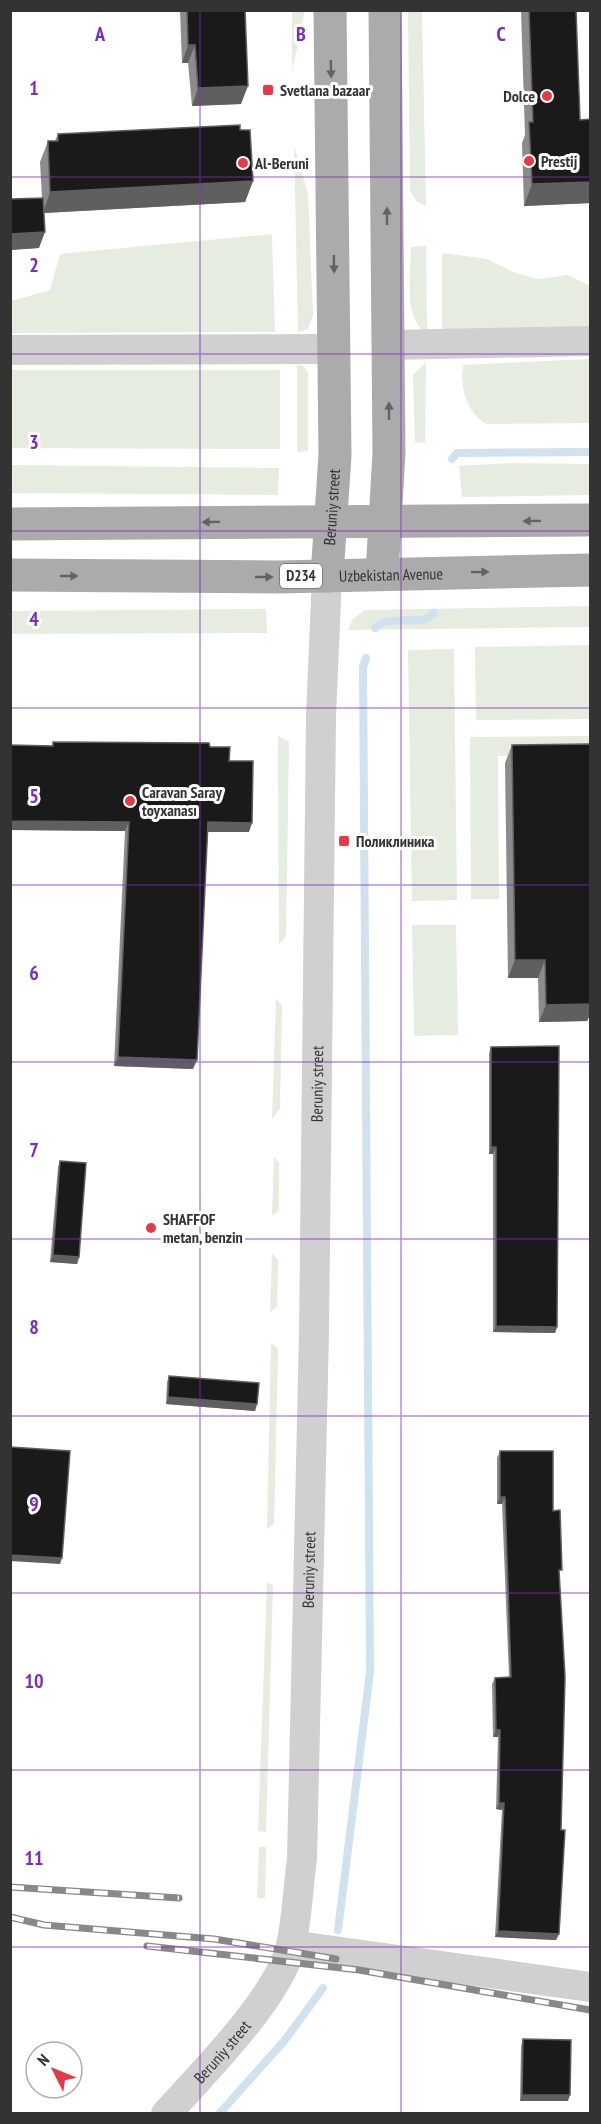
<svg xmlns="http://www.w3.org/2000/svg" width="601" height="2124" font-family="'PT Sans Narrow',sans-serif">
  <rect width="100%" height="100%" fill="#fff"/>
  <g fill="#e6ecdf">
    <polygon points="292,11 305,11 292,71"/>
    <polygon points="408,11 422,11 426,206 417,202 410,191"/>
    <polygon points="294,146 308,194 313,315 308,329 298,332"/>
    <polygon points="272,234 275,332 11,333 11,301 50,290 60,254"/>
    <path d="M426 246 427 334C402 316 411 274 411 247Z"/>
    <polygon points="442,253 487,259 513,272 538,279 568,275 590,286 590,326 442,332"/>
    <path d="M590 359V423L486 424C466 411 460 388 463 365Z"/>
    <polygon points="426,362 425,443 415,442 413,375"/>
    <polygon points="297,365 304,366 308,373 308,451 297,452"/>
    <polygon points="11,370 280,370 280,449 11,448"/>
    <polygon points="510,463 590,464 590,495 462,497 459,466"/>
    <polygon points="11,465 279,468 278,495 11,493"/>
    <polygon points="590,606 590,627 348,630 352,620 365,610"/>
    <polygon points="266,609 267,633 11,634 11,611"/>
    <polygon points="590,645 590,719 476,720 475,647"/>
    <polygon points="454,649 457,900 412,901 408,650"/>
    <polygon points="278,736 289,742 286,936 279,945"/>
    <polygon points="590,736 590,755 498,756 499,899 471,899 470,737"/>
    <polygon points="412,925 456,925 458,1035 414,1036"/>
    <polygon points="276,999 282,1005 280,1109 272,1119"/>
    <polygon points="274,1157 279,1163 279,1210 272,1216"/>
    <polygon points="272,1253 278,1260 277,1307 270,1312"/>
    <polygon points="271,1343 278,1349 274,1524 267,1529"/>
    <polygon points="267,1582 273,1586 266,1832 258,1831"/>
    <polygon points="259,1847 266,1847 265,1898 257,1898"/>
  </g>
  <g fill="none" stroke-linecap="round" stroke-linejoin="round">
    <g stroke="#cfe2ee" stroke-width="8">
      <polyline points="452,459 457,453 590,452"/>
      <path d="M375 628C389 612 421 629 434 613"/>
      <polyline points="338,1930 370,1672 363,667 366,658"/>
      <polyline points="219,2114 285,2040 323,1988"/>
    </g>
    <g stroke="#d0d0d0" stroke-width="30">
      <polyline points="388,345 590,341"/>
      <polyline points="10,350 335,349"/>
      <polyline points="291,1945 590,1987"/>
      <path id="s1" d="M166 2114C203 2073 278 1998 291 1946 297 1918 298 1888 302 1859L314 1332 321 716 327 576"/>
    </g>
    <g stroke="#ababab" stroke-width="33">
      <polyline points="10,524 590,520"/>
      <polyline points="382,574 389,453 385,10"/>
      <path id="s2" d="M10 575 279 577 590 570"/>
      <path id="s3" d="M327 576 335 455 330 10"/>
    </g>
    <g stroke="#888" stroke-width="7">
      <g id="rail">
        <polyline points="10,1887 179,1898"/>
        <polyline points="10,1917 44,1925 214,1939 336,1959"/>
        <polyline points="147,1946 359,1970 590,2010"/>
      </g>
    </g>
    <use href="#rail" stroke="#fff" stroke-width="4.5" stroke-dasharray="14" stroke-linecap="butt"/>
  </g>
  <g fill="#8c8c8c">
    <polygon points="180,10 245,10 241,104 192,106 188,63 182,63"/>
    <polygon points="521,10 576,10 580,120 591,119 591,203 524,206 522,143 525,135"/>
    <polygon points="240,130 253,181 245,202 44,213 39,248 10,250 10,199 42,198 40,162 48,141 55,141 58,134"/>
    <polygon points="53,742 210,747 229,761 249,832 208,832 193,1069 114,1066 125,831 10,830 10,745 52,746"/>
    <polygon points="591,744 591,1013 587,1021 539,1022 538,978 508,978 505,763 512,745"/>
    <polygon points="491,1047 557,1327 555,1333 493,1332 493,1154 489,1154 489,1053"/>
    <polygon points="60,1161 79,1257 77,1264 50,1262 58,1167"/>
    <polygon points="169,1376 257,1404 255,1411 166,1404 167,1382"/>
    <polygon points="500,1451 553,1511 559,1577 559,1934 556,1940 495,1937 502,1810 496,1809 498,1737 493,1737 492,1684 495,1678 509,1677 502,1504 497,1504 497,1458"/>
    <polygon points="523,2039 568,2101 520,2101 521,2046"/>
  </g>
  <g fill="#5f5f5f">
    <polygon points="188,45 195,45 188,63 182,63"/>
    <polygon points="248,86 241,104 192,106 198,88"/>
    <polygon points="253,181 245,202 43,213 50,192"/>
    <polygon points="591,182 591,203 524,206 532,184"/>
    <polygon points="45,232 39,248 10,250 10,234"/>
    <polygon points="10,821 129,822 125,831 10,830"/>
    <polygon points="208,822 252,823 249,832 205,832"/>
    <polygon points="515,960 545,960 538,978 508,978"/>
    <polygon points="591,1004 591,1013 587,1021 539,1022 546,1005"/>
    <polygon points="118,1057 197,1060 193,1069 114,1066"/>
    <polygon points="491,1147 496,1147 493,1154 489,1154"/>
    <polygon points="53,1255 79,1257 77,1264 50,1262"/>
    <polygon points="496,1326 557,1327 555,1333 493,1332"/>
    <polygon points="168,1397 257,1404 255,1411 166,1404"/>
    <polygon points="500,1497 505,1497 502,1504 497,1504"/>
    <polygon points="10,1555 62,1558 60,1564 10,1561"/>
    <polygon points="496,1730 500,1730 498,1737 493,1737"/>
    <polygon points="499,1803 504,1803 502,1810 496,1809"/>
    <polygon points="498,1931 559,1934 556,1940 495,1937"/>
    <polygon points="522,2095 570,2095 568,2101 520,2101"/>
  </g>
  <g fill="#1a1a1a" stroke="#5f5f5f" stroke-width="1.5">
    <polygon points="187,10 245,10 248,86 198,88 195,45 188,45"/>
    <polygon points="529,10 576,10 580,120 591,119 591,182 532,184 529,122 533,122"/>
    <polygon points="240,125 240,130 250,130 253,181 50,192 48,141 58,141 58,134"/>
    <polygon points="43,198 45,232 10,234 10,199"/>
    <polygon points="53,742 209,743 210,747 230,747 229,761 253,761 252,823 208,822 197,1060 118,1057 129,822 10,821 10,745 53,746"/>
    <polygon points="591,744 591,1004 546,1005 545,960 515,960 512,745"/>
    <polygon points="559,1046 557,1327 496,1326 496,1147 491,1147 491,1047"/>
    <polygon points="60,1161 86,1163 79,1257 53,1255"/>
    <polygon points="169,1376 259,1383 257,1404 168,1397"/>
    <polygon points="10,1447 70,1451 62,1558 10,1555"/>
    <polygon points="500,1451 553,1451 553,1511 560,1510 562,1570 559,1570 565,1677 561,1830 565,1830 559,1934 498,1931 504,1803 499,1803 500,1730 496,1730 495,1678 511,1677 505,1497 500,1497"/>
    <polygon points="523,2039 571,2040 570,2095 522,2095"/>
  </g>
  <defs><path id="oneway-solid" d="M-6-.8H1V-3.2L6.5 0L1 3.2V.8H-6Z" transform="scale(1.5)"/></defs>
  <g fill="#636363">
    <use href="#oneway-solid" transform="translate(331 69) rotate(89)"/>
    <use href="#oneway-solid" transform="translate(387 216) rotate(-90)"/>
    <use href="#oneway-solid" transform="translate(334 264) rotate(89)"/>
    <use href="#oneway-solid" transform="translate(389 411) rotate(-90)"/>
    <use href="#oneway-solid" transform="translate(532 521) rotate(179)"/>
    <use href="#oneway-solid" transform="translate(211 522) rotate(179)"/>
    <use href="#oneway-solid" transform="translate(480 572) rotate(-1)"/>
    <use href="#oneway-solid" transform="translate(69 576)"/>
    <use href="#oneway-solid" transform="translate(264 577)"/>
  </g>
  <path fill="none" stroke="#7b2cbf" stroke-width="1.5" stroke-opacity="0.55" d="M200 10V2114M401 10V2114M10 177H590M10 354H590M10 531H590M10 708H590M10 885H590M10 1062H590M10 1239H590M10 1416H590M10 1593H590M10 1770H590M10 1947H590"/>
  <g fill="#e63946" stroke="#fff" stroke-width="2">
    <rect x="262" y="84" width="12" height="12" rx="3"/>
    <circle cx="547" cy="96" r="6"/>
    <circle cx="529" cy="161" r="6"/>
    <circle cx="243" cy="163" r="6"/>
    <circle cx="130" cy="801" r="6"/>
    <rect x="338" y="835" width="12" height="12" rx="3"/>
    <circle cx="151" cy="1228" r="6"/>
  </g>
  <g text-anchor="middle" stroke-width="6" stroke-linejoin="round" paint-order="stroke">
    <rect fill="#fff" stroke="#707070" stroke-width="1.5" x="280" y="564" width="42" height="24" rx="4.5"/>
    <g font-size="15" font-weight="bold" fill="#333">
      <text x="301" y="581">D234</text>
    </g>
    <g font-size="16" font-weight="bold" fill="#333" stroke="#fff" text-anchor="start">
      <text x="280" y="96">Svetlana bazaar</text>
      <text x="535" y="102" text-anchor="end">Dolce</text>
      <text x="541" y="167">Prestij</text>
      <text x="255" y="169">Al-Beruni</text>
      <text x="142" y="798">Caravan Saray<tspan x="142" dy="18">toyxanası</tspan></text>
      <text x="356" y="847">Поликлиника</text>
      <text x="163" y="1225">SHAFFOF<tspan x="163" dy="18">metan, benzin</tspan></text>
    </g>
    <g font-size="16" fill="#333" stroke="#fff">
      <text dy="6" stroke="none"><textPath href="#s3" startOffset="69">Beruniy street</textPath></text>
      <text dy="6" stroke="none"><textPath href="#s2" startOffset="381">Uzbekistan Avenue</textPath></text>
      <text dy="6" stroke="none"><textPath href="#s1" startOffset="1074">Beruniy street</textPath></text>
      <text dy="6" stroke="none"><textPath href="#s1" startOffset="588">Beruniy street</textPath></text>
      <text dy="6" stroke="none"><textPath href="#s1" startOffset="84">Beruniy street</textPath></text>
    </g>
  </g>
  <g font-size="20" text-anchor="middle" font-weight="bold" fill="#7b2cbf" stroke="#fff" stroke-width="6" stroke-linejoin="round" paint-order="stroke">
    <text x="100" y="41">A</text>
    <text x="301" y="41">B</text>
    <text x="501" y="41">C</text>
    <text x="34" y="95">1</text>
    <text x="34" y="272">2</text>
    <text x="34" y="449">3</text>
    <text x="34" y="626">4</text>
    <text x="34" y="803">5</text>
    <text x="34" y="980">6</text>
    <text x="34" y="1157">7</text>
    <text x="34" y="1334">8</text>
    <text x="34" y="1511">9</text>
    <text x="34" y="1688">10</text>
    <text x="34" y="1865">11</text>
  </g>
  <rect width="601" height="2124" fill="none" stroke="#333333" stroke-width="24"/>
  <g transform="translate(54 2070) rotate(313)"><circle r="28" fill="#ffffff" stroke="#adadad" stroke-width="1.5"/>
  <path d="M0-4.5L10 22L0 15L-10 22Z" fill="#e63946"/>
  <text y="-9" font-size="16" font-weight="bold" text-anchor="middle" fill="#333333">N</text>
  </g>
</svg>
